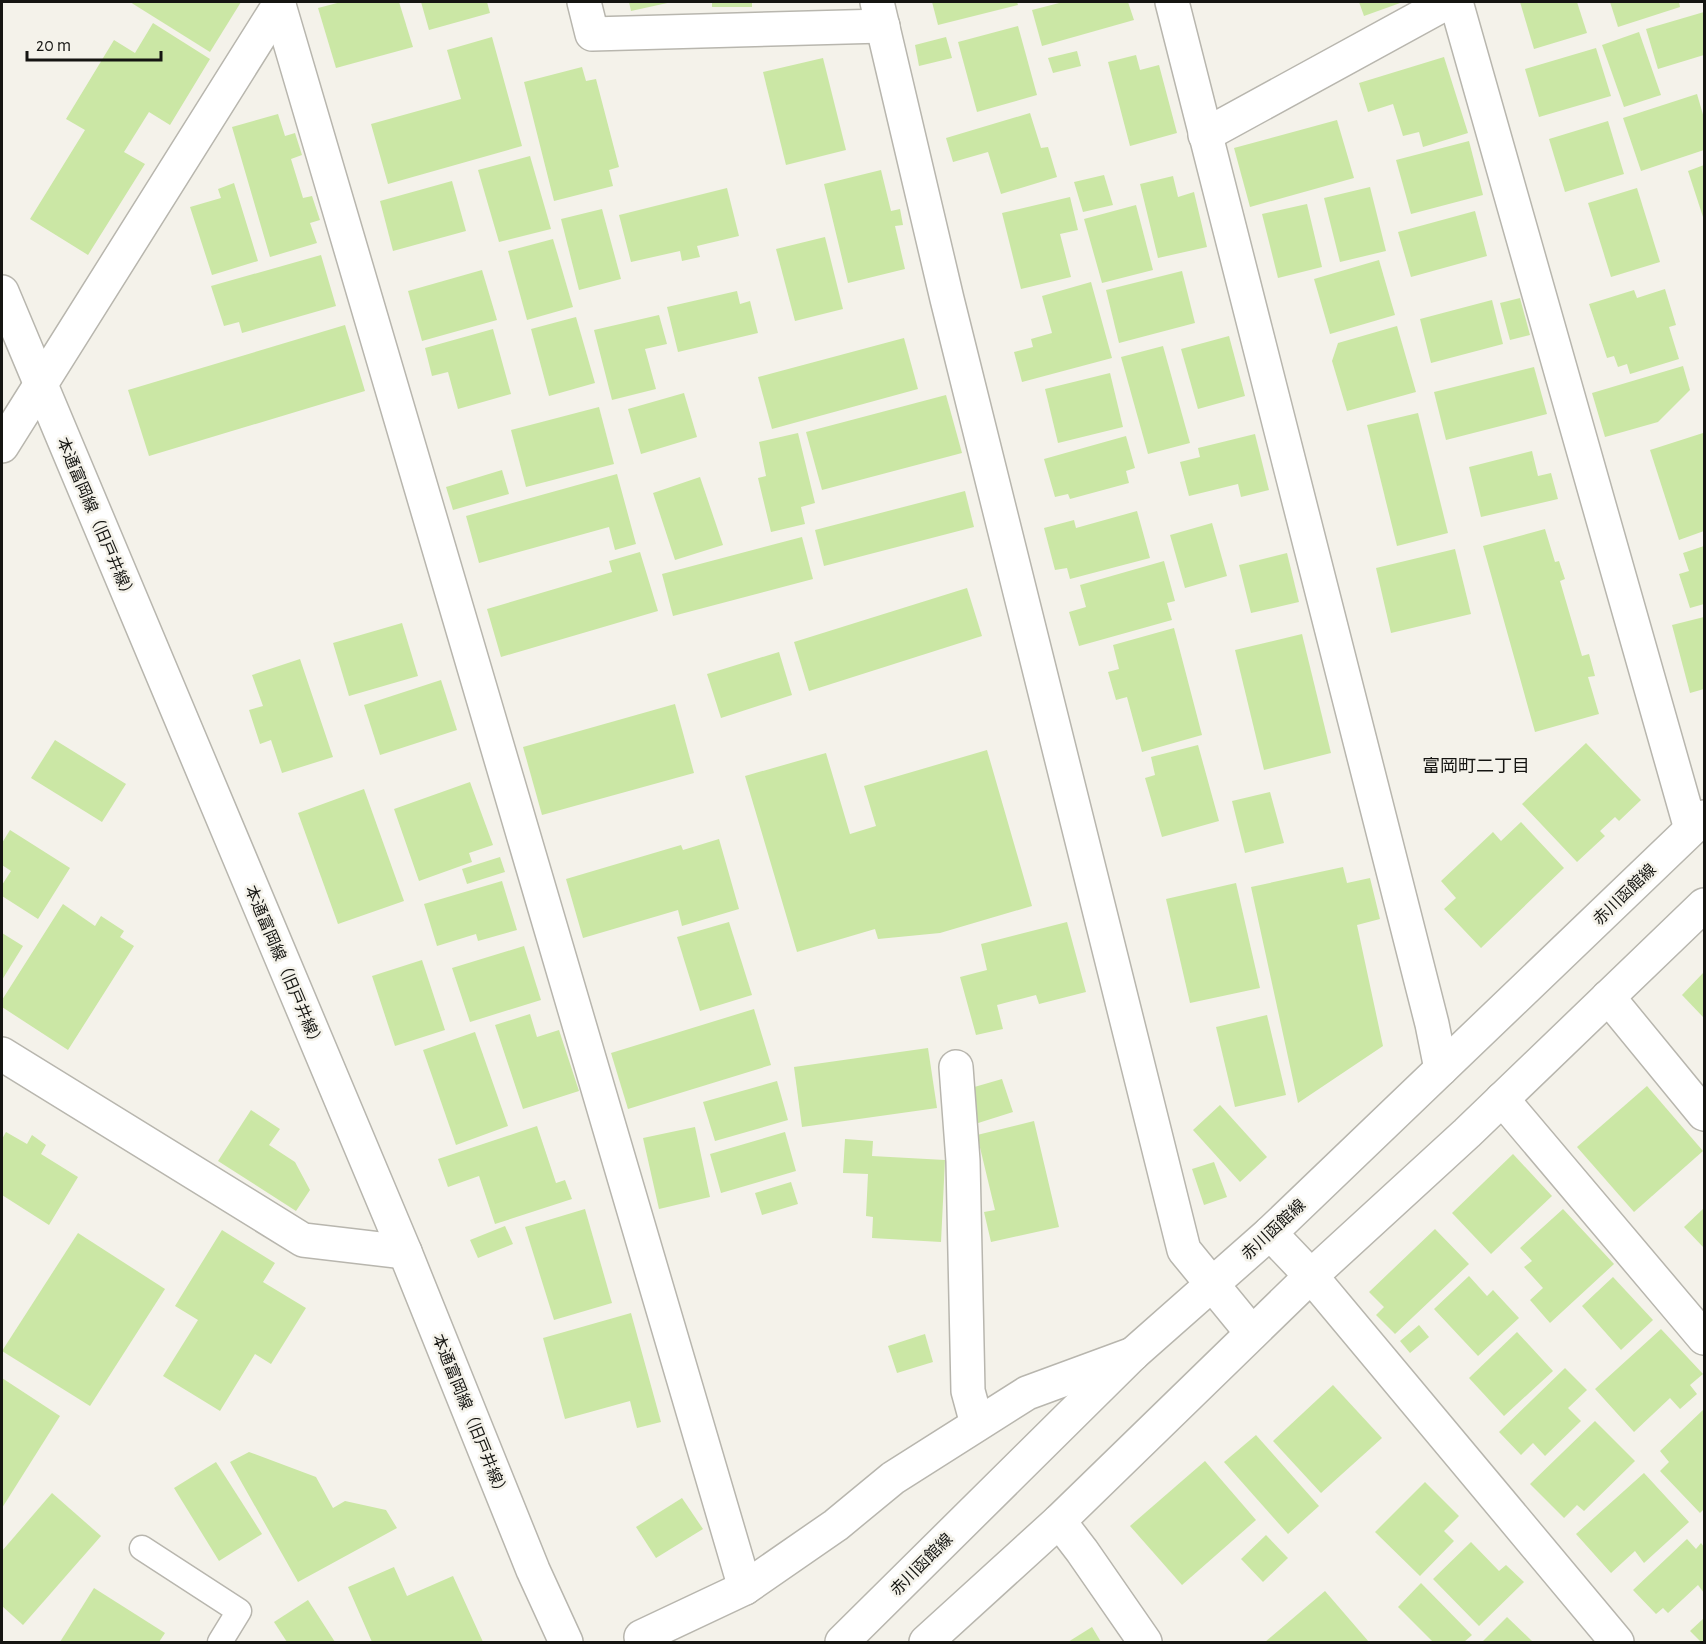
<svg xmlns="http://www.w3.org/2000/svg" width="1706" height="1644" font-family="'Alegreya Sans','Noto Sans JP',sans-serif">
  <rect width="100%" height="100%" fill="#f4f2ea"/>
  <g fill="#cbe7a5">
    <polygon points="130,2 241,2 210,52"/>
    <polygon points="341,2 399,2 413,47 336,68 318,8"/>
    <polygon points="421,2 487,2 490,13 429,30"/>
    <polygon points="629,2 672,2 631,11"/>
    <rect x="712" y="2" width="40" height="5"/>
    <polygon points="932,2 1017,2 1018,5 938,25"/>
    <polygon points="1063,2 1128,2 1134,20 1042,46 1032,10"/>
    <polygon points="1359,2 1403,2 1364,16"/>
    <polygon points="1520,2 1577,2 1587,33 1534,49"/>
    <polygon points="1610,2 1679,2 1680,7 1618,27"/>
    <polygon points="1704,12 1704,55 1658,69 1646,29"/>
    <polygon points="153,23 210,59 170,125 149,112 124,152 145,164 88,255 30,219 85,130 66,119 114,40 135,53"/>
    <polygon points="1018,26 1037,95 977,112 958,42"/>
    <polygon points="1639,32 1661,95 1624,107 1602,45"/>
    <polygon points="492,37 522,146 388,184 371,124 461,99 447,50"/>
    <polygon points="946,37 952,58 919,66 915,45"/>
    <polygon points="1596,48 1611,96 1539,117 1525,69"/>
    <polygon points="1077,51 1081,66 1053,73 1048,58"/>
    <polygon points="1136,55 1140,70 1159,65 1177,133 1130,146 1108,62"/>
    <polygon points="1444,57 1468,133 1423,147 1419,132 1403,136 1393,104 1368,112 1359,83"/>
    <polygon points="823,58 846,150 786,165 763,72"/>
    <polygon points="582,67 586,81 596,79 619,167 609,170 613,186 554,201 524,82"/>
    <polygon points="1697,94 1704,118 1704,150 1641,171 1623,118"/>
    <polygon points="1030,113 1041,148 1048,147 1057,177 1001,194 988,152 953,162 946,138"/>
    <polygon points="278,114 285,136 295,133 302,155 291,159 303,198 312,196 320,220 310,223 317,243 270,257 232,127"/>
    <polygon points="1337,120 1354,178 1250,207 1234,148"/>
    <polygon points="1608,121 1624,174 1565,192 1549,139"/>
    <polygon points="1469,141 1483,195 1411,214 1396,160"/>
    <polygon points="530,156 551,229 499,242 478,170"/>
    <polygon points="1704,165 1704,220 1688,171"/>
    <polygon points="881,170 891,211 900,209 903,225 895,226 905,269 848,283 824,184"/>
    <polygon points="1104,175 1113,205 1083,212 1074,182"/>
    <polygon points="1173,176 1178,197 1194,192 1207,247 1158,258 1140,184"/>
    <polygon points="452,181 466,231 393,251 380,201"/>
    <polygon points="234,183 258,261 212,275 190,207 221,198 218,189"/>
    <polygon points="1370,187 1386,251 1340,262 1324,198"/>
    <polygon points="727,188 739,236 697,246 700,257 682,261 680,251 631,262 619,215"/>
    <polygon points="1637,188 1660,262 1611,277 1588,203"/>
    <polygon points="1070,197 1078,230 1060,234 1071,277 1021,289 1002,213"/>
    <polygon points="1307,204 1322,267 1278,278 1262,214"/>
    <polygon points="1136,205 1153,270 1102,283 1084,219"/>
    <polygon points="602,209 621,279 579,290 561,219"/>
    <polygon points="1475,211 1487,256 1411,277 1398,232"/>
    <polygon points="825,237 843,309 795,321 776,249"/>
    <polygon points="553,239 573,307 527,320 508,251"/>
    <polygon points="321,255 336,306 242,333 239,322 224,326 211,286"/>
    <polygon points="1379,260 1395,315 1330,334 1314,279"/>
    <polygon points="482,270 497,320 422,341 408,291"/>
    <polygon points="1182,271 1195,323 1119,343 1106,290"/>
    <polygon points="1091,282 1112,358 1022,382 1014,352 1033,347 1031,339 1052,333 1042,296"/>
    <polygon points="1665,289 1676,325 1669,327 1679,359 1630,374 1627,364 1618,367 1614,356 1607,358 1589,304 1634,290 1637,298"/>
    <polygon points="737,291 740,304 750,301 758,333 678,352 667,307"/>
    <polygon points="1520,298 1530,335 1510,340 1500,303"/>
    <polygon points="1492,300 1503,344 1431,363 1420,319"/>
    <polygon points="659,315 667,344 645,349 656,389 612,400 594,330"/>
    <polygon points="576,317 595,383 549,396 531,329"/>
    <polygon points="345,325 365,391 149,456 128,390"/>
    <polygon points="1397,326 1416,392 1347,411 1332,361 1338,343"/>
    <polygon points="493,329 511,394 458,409 448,372 432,376 425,348"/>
    <polygon points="1229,336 1245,396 1198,409 1181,349"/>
    <polygon points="904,338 918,389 772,429 758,377"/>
    <polygon points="1163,346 1190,443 1148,454 1121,357"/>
    <polygon points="1683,366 1690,390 1658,422 1605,437 1592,393"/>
    <polygon points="1534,367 1547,414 1446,440 1434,392"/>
    <polygon points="1110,373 1123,427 1058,443 1045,389"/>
    <polygon points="684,393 697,437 641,454 628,409"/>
    <polygon points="946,395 962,453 822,490 806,432"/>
    <polygon points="599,407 614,464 526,487 511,430"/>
    <polygon points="1418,413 1448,533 1397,546 1367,425"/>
    <polygon points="798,433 815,503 801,507 805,524 771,532 758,478 766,476 759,442"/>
    <polygon points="1703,433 1704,531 1679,540 1650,450"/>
    <polygon points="1255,434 1269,490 1241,497 1238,484 1189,496 1180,462 1200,457 1198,448"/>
    <polygon points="1126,436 1135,468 1126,471 1129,483 1070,499 1068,494 1055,497 1044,459"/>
    <polygon points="1532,451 1538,476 1551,473 1558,499 1481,517 1469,467"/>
    <polygon points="502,470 509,494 453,510 446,487"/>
    <polygon points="617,474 636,544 615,550 609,527 479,563 466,516"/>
    <polygon points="700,477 723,545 675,560 653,493"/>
    <polygon points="965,491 974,527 824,566 815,530"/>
    <polygon points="1137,511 1150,558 1070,579 1067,568 1055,570 1044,528 1074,520 1076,528"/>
    <polygon points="1212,523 1227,576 1185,588 1170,535"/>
    <polygon points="1545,529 1555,562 1559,561 1565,579 1560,581 1582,656 1589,654 1595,676 1588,677 1599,714 1535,732 1483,546"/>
    <polygon points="802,537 813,579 673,616 662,574"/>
    <polygon points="1704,546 1704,604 1690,608 1679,574 1689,571 1683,553"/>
    <polygon points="1455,549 1471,614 1391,633 1376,568"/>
    <polygon points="640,552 658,611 501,657 487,609 612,572 609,561"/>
    <polygon points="1287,553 1299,602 1251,613 1239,565"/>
    <polygon points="1164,561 1175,601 1167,603 1172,620 1079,646 1069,612 1086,607 1080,585"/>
    <polygon points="967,588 982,636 809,691 794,642"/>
    <polygon points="1704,617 1704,689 1690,693 1672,625"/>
    <polygon points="402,623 418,676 349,696 333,643"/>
    <polygon points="1174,628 1202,735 1142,752 1127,697 1116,700 1108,672 1119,669 1113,645"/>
    <polygon points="1302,634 1331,753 1264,770 1235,650"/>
    <polygon points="779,652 792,695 721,718 707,674"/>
    <polygon points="300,659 333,757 282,773 271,740 260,744 249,710 263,706 252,675"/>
    <polygon points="441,680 457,730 380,755 364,705"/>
    <polygon points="675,704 694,773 542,815 523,747"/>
    <polygon points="55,740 126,784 102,822 31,778"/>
    <polygon points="1586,743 1641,800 1619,821 1615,817 1600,831 1605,836 1577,862 1522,804"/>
    <polygon points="1198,745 1219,821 1162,837 1145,778 1155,775 1151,757"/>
    <polygon points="987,750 1032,906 940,933 878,939 875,929 797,952 745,776 826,753 850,834 876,826 864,786"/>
    <polygon points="470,782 493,845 469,853 472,862 419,881 394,809"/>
    <polygon points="364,789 404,901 338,924 298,813"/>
    <polygon points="1270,792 1284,843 1245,853 1232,801"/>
    <polygon points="1521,822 1564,868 1481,948 1444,909 1456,898 1441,881 1493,832 1501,841"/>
    <polygon points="10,830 70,868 38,919 2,896 2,885 11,871 2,865 2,843"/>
    <polygon points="719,839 739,909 682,926 678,910 583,938 566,879 681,845 683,850"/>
    <polygon points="500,857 505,872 467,884 462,869"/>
    <polygon points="1343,867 1347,883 1370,878 1380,919 1357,925 1383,1046 1298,1103 1251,887"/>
    <polygon points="502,881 517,930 478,941 476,934 437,946 424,904"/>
    <polygon points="1236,883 1260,988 1190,1003 1166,899"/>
    <polygon points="63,904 95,926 101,916 124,931 120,937 134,946 68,1050 2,1007 2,1000"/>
    <polygon points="729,922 752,995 700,1011 677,937"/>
    <polygon points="1067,922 1086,992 1039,1004 1036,995 997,1005 1003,1029 976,1035 960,977 987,970 981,944"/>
    <polygon points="2,933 23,946 2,980"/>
    <polygon points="524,946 541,1000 470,1022 452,968"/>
    <polygon points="422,960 445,1030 395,1046 372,976"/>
    <polygon points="1704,972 1704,1018 1682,995"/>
    <polygon points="754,1009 771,1065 628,1109 611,1053"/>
    <polygon points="530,1014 537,1037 559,1030 579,1091 523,1109 495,1025"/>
    <polygon points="1267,1015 1286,1095 1235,1107 1216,1027"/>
    <polygon points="475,1032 508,1126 456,1145 423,1050"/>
    <polygon points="928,1048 937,1108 802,1127 794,1067"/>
    <polygon points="1002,1079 1013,1112 975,1124 964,1090"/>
    <polygon points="777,1081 788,1120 715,1141 703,1102"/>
    <polygon points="1647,1086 1703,1151 1634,1212 1577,1147"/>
    <polygon points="1220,1105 1267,1157 1240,1182 1193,1130"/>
    <polygon points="251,1110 280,1129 269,1145 295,1162 310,1190 296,1211 218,1161"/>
    <polygon points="1034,1121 1059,1227 991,1242 984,1212 995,1210 977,1135"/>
    <polygon points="537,1126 556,1183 565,1180 572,1199 495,1224 479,1176 448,1187 438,1159"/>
    <polygon points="695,1127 710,1197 659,1209 643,1138"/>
    <polygon points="6,1132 27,1144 32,1135 46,1145 41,1154 78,1177 49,1225 2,1195 2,1139"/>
    <polygon points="785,1132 796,1171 721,1193 710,1154"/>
    <polygon points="845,1139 873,1141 872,1156 945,1160 941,1242 872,1238 873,1217 866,1216 868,1174 843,1173"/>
    <polygon points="1513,1154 1552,1196 1491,1254 1452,1213"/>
    <polygon points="1214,1162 1227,1197 1204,1205 1192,1169"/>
    <polygon points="791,1182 798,1204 762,1215 755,1193"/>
    <polygon points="1704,1208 1704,1248 1684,1227"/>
    <polygon points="585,1209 612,1303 554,1320 525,1227"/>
    <polygon points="1563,1209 1614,1264 1550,1323 1530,1300 1543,1288 1524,1267 1532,1261 1520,1248"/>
    <polygon points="505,1226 513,1244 478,1258 470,1240"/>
    <polygon points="1435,1229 1469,1264 1395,1334 1376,1315 1384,1307 1369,1292"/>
    <polygon points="222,1230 275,1263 263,1282 306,1308 271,1364 255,1354 220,1411 163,1376 198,1320 175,1306"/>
    <polygon points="78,1233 165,1289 90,1406 2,1351"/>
    <polygon points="1469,1276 1487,1296 1493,1290 1519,1318 1478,1356 1434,1309"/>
    <polygon points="1613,1277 1653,1320 1621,1350 1582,1306"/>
    <polygon points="631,1313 661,1422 637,1428 630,1401 565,1419 543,1338"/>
    <polygon points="1419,1325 1429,1337 1410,1353 1400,1341"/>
    <polygon points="1661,1329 1703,1374 1690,1385 1697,1394 1680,1409 1670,1398 1634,1432 1595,1389"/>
    <polygon points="1517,1332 1553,1371 1504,1416 1469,1378"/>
    <polygon points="925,1334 933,1362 897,1373 888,1346"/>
    <polygon points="1565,1368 1587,1390 1568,1408 1581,1421 1545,1456 1533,1443 1521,1455 1499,1432"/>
    <polygon points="2,1378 60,1416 2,1508"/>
    <polygon points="1333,1385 1382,1438 1321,1493 1273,1441"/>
    <polygon points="1704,1409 1704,1509 1700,1513 1660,1471 1669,1462 1660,1451"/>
    <polygon points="1595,1421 1635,1461 1584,1511 1577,1505 1564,1518 1530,1484"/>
    <polygon points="1256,1435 1319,1506 1288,1534 1224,1462"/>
    <polygon points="249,1452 316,1477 333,1508 345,1501 386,1510 397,1528 298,1582 230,1462"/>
    <polygon points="1205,1461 1256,1520 1182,1585 1130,1526"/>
    <polygon points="216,1462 262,1534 219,1561 174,1488"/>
    <polygon points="1644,1473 1689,1522 1644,1563 1635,1551 1611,1573 1576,1534"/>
    <polygon points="1425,1482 1459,1516 1444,1531 1454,1541 1420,1576 1375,1532"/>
    <polygon points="52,1493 101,1536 23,1625 2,1606 2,1551"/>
    <polygon points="682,1498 703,1529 656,1558 636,1527"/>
    <polygon points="1266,1535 1288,1558 1263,1582 1241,1559"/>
    <polygon points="1687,1539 1696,1549 1701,1543 1704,1547 1704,1593 1698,1585 1668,1613 1663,1608 1656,1614 1633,1590"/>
    <polygon points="1471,1542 1499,1571 1506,1565 1524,1582 1479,1626 1433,1579"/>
    <polygon points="394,1567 407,1596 453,1576 483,1642 372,1642 348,1587"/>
    <polygon points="1421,1583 1472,1635 1464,1642 1433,1642 1398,1607"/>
    <polygon points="94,1588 165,1633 159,1642 60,1642"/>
    <polygon points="1325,1591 1369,1642 1265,1642"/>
    <polygon points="308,1600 335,1642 287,1642 274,1622"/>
    <polygon points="1507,1617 1533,1642 1482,1642"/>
    <polygon points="1704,1618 1704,1642 1701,1642 1690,1631"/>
    <polygon points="1092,1627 1101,1642 1068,1642"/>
  </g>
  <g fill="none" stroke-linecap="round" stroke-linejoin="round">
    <g stroke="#b8b6ae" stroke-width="27">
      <polyline id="lane" points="142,1548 239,1611 220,1642"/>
    </g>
    <g stroke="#b8b6ae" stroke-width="36">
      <g id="street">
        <polyline points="584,2 592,34 883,26"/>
        <polyline points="877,2 947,299 1184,1250 1252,1333"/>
        <polyline points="1172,2 1432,1024 1441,1069"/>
        <polyline points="1456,2 1691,829"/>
        <polyline points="279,5 745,1588"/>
        <polyline points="1205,135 1448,2"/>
        <polyline points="2,446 279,5 279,2"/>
        <polyline points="1608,997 1704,1114"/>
        <polyline points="2,1054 303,1240 405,1252"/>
        <polyline points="956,1067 963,1161 968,1391 977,1424"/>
        <polyline points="1502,1099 1704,1338"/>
        <polyline points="1270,1233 1311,1276 1617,1642"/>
        <polyline points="1059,1521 1082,1551 1145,1642"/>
        <polyline points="641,1637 745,1588 836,1525 893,1478 1027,1393 1133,1354"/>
      </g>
    </g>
    <g stroke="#b8b6ae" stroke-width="36">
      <g id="secondary">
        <polyline points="2,292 405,1252 533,1570 566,1642"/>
        <polyline points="842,1642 1133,1354 1270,1233 1704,817"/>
        <polyline points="926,1642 1059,1521 1311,1276 1467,1133 1704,905"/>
      </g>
    </g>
    <use href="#lane" stroke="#fff" stroke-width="24"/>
    <use href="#street" stroke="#fff" stroke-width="33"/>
    <use href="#secondary" stroke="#fff" stroke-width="33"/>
  </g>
  <g text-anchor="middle" stroke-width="5" stroke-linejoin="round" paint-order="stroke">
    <g font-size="16" fill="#151512" stroke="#f4f2ea">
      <text transform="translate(97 519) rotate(67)" y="6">本通富岡線（旧戸井線）</text>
      <text transform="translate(1624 894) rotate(-44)" y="6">赤川函館線</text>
      <text transform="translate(285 967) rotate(67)" y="6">本通富岡線（旧戸井線）</text>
      <text transform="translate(1273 1229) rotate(-43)" y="6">赤川函館線</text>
      <text transform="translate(471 1416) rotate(68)" y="6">本通富岡線（旧戸井線）</text>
      <text transform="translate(921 1564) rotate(-45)" y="6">赤川函館線</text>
    </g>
    <g font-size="18" fill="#151512" stroke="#f4f2ea">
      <text x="1476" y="772">富岡町二丁目</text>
    </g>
  </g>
  <rect width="1706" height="1644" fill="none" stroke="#151512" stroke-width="6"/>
  <path d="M27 51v9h134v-9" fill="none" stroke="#151512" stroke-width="3"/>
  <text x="36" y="51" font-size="18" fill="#151512" stroke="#f4f2ea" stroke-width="4.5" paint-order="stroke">20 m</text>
</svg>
